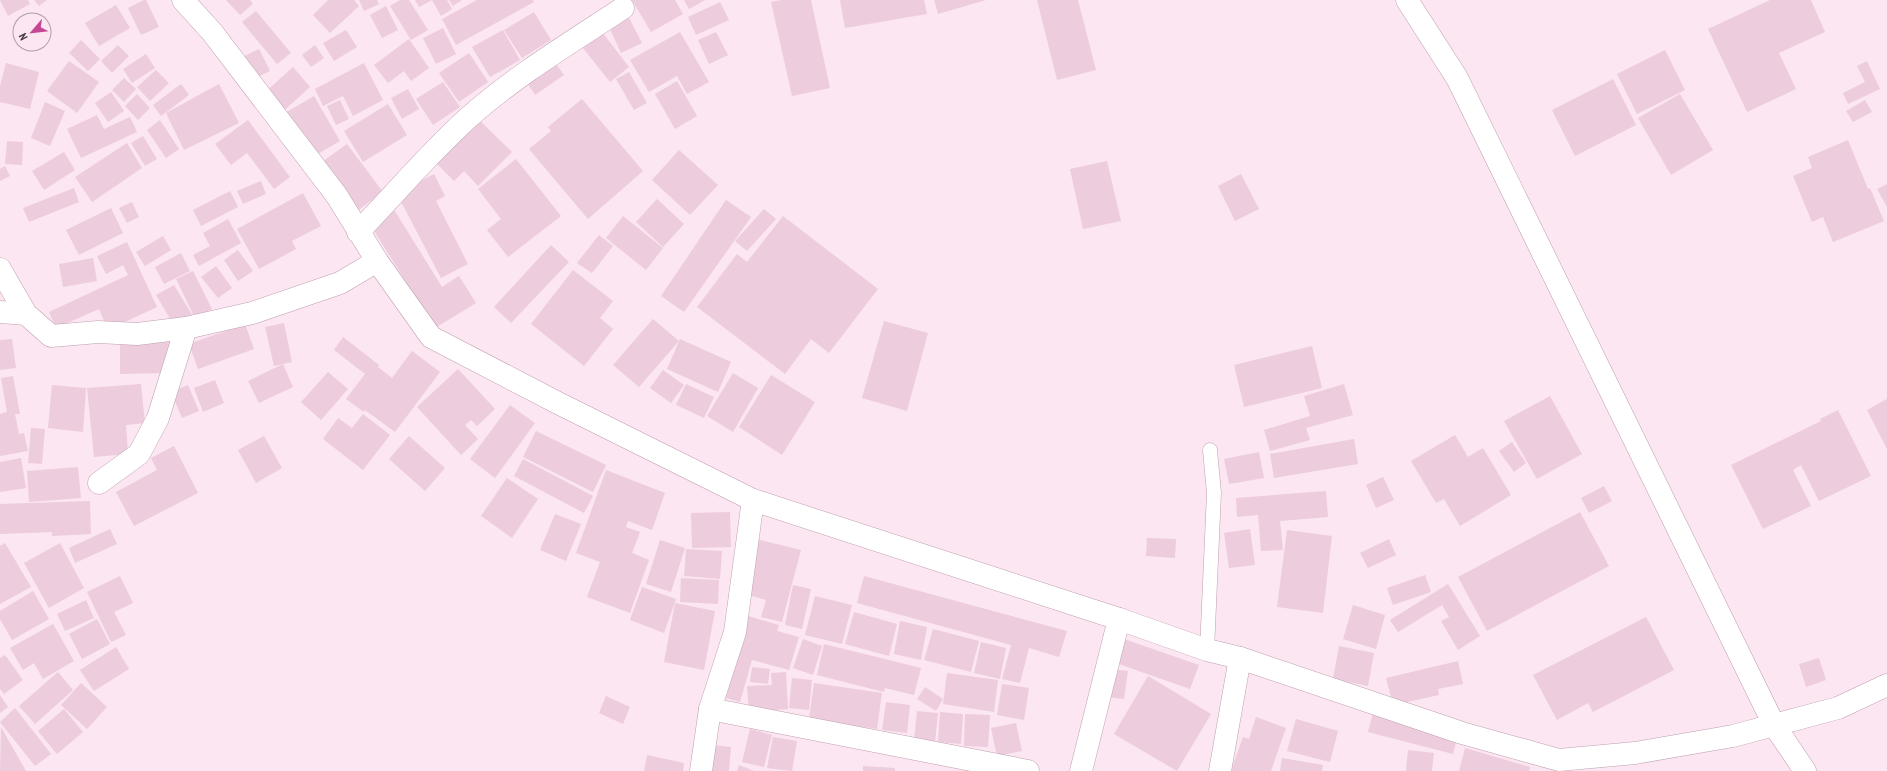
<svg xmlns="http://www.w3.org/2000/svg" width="1887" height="771" font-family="'PT Sans Narrow',sans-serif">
  <rect width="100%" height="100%" fill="#fbe6f1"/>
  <g fill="#edccdd">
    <polygon points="0,0 28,0 30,4 8,16"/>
    <polygon points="34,0 47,0 39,6"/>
    <polygon points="144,0 146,0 159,27 141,35 128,8"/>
    <polygon points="226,0 250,0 253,4 240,15"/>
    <polygon points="328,0 354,0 359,6 330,33 313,15"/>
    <polygon points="359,0 377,0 379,4 364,11"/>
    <polygon points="400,0 409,0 428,30 411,40 390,6"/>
    <polygon points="415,0 447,0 452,9 441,16 432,0 419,7"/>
    <polygon points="449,0 462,0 453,6"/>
    <polygon points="477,0 533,0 534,2 456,45 442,19"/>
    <polygon points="632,0 675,0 683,14 651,32"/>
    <polygon points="684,0 705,0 689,9"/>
    <polygon points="781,0 811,0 830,88 792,96 771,2"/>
    <polygon points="840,0 924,0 927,14 845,28"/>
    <polygon points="934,0 986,0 938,14"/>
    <polygon points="1037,0 1078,0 1096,70 1057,80"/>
    <polygon points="1770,0 1811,0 1825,32 1779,53 1796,89 1747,112 1708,29"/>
    <polygon points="720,2 729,20 696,35 688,17"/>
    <polygon points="116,5 130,28 99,46 85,23"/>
    <polygon points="386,6 398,30 382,38 370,15"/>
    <polygon points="256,11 291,53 277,64 242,22"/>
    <polygon points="534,12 551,40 522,58 504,30"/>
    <polygon points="629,18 642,43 621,53 609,27"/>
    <polygon points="443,28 456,54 436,64 423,38"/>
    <polygon points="599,28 629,67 610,82 579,43"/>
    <polygon points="346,30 357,47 334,61 323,43"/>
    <polygon points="503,30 520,60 490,77 472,47"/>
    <polygon points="680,32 709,82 687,94 677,76 649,92 630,60"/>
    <polygon points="716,32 728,55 709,64 698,40"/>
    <polygon points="409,39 429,68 411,81 404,71 388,83 374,65"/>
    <polygon points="81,40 100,59 88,71 69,53"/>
    <polygon points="118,45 129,56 112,73 101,61"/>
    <polygon points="315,45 324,58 311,67 302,55"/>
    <polygon points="259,49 270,71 251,80 240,58"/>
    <polygon points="1665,50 1685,90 1637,114 1617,74"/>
    <polygon points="469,53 488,82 459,102 439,73"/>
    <polygon points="146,54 155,68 132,83 123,69"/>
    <polygon points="69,61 99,82 77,113 47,91"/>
    <polygon points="554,61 564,75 535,95 526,81"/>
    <polygon points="1867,61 1880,89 1848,104 1843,93 1865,82 1857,66"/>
    <polygon points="6,63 39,72 30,109 0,102 0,86"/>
    <polygon points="364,63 383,100 353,116 343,96 323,106 315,89"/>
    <polygon points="293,67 310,87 279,115 262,95"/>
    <polygon points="156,70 169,83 150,101 137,87"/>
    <polygon points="629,72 647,103 634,110 616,79"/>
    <polygon points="124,78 136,89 124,102 112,90"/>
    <polygon points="1613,79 1636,125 1575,156 1552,110"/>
    <polygon points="677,81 697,116 675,129 655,94"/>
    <polygon points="443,82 460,107 433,125 416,99"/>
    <polygon points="181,84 189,95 161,116 153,105"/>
    <polygon points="219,84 239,123 184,150 166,113"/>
    <polygon points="408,89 419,109 402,119 391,98"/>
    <polygon points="111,92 124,111 108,122 95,103"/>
    <polygon points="137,94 150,108 138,120 125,106"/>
    <polygon points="1680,94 1713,150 1671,175 1638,118"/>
    <polygon points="314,96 340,141 311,158 285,113"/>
    <polygon points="582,99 643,171 588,219 529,149 551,131 548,127"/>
    <polygon points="340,100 349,119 336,125 327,106"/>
    <polygon points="1865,100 1872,112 1853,122 1846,111"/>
    <polygon points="45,102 65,111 50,146 31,138"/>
    <polygon points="388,104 407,135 363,162 344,131"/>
    <polygon points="97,115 104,129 130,117 137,132 81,158 67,129"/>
    <polygon points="474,115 512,152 478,186 464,171 454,181 431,158"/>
    <polygon points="160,120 179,149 166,158 147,130"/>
    <polygon points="248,120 290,177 274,189 247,153 231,165 215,144"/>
    <polygon points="143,136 157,159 145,166 131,143"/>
    <polygon points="1848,140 1868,189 1870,188 1884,221 1833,242 1823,217 1812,222 1793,176 1812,168 1808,157"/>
    <polygon points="7,141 23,142 22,165 5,164"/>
    <polygon points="127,143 142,168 92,202 75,177"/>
    <polygon points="347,144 383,192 357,211 322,162"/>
    <polygon points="679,150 718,185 690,215 652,180"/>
    <polygon points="64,152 75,170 44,190 32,171"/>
    <polygon points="516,159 561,216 508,257 487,230 501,219 478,189"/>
    <polygon points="1107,161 1121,221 1083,229 1070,169"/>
    <polygon points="5,166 10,176 0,181 0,169"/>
    <polygon points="434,174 445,196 436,201 468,264 441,278 397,194"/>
    <polygon points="1241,174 1259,209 1235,221 1218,186"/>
    <polygon points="261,181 266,194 243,204 237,191"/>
    <polygon points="1887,184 1887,207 1877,189"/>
    <polygon points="74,188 79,202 29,222 23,208"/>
    <polygon points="230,191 238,207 201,226 193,210"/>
    <polygon points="303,193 321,226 292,241 296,249 259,269 237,229"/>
    <polygon points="657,199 684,224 663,247 636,222"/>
    <polygon points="726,200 751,217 684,312 661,296"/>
    <polygon points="132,202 139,217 127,223 119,208"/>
    <polygon points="111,208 123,233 79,255 66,230"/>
    <polygon points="393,208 442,287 459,276 476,303 435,328 369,223"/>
    <polygon points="764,209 776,219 747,251 735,241"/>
    <polygon points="623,216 663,248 646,270 606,238"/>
    <polygon points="783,216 878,289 829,353 811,339 785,374 697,307 737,254 747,262"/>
    <polygon points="228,219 241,243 199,266 193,255 210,246 203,233"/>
    <polygon points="599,235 613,246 592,273 577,263"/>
    <polygon points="163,236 171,250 145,266 136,252"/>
    <polygon points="127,242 157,307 108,330 99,309 56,328 49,312 128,275 123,265 106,274 97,256"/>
    <polygon points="551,245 569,262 511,323 494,307"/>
    <polygon points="238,250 253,271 238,281 224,260"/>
    <polygon points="181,253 190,271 164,284 155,267"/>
    <polygon points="93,258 97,281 63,287 59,264"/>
    <polygon points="216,266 232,288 218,298 201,277"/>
    <polygon points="573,270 613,301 600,318 613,329 584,366 531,324"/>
    <polygon points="193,271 212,309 195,318 176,279"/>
    <polygon points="174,285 193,316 175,327 156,295"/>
    <polygon points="653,319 679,341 639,387 613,365"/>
    <polygon points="884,321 928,333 907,411 862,398"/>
    <polygon points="284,323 292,362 274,366 265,327"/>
    <polygon points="245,324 254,349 198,369 189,344"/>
    <polygon points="343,337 379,365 378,367 392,378 412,351 440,372 395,432 365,410 364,412 346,399 365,374 334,350"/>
    <polygon points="12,339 16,368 0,370 0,340"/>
    <polygon points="169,339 170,373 120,374 120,341"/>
    <polygon points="680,339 731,362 718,392 667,369"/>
    <polygon points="1312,346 1322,388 1244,407 1234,365"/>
    <polygon points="283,364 293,387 259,403 248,381"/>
    <polygon points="458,369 495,409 477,426 471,420 465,425 478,439 461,455 417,407"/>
    <polygon points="663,370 684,385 671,403 650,388"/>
    <polygon points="328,372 348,389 321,420 301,402"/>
    <polygon points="733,373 758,388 733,432 707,416"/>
    <polygon points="771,375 815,402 782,455 739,427"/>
    <polygon points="13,376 20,414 15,414 19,434 24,433 28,451 0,456 0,414 7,412 1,378"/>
    <polygon points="215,380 224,403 203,412 194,388"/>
    <polygon points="141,384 145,423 126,425 128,454 94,457 87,388"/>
    <polygon points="686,384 714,397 704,418 676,405"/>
    <polygon points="1344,384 1353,415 1306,428 1310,440 1270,451 1264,430 1310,416 1304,396"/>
    <polygon points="52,385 86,388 83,432 48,428"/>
    <polygon points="188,385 199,411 182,418 171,392"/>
    <polygon points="1550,396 1582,454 1537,479 1504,421"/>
    <polygon points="1887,399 1887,449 1867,410"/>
    <polygon points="510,405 535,423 495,478 470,459"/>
    <polygon points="1838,410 1871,476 1819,501 1801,465 1793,470 1811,506 1763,529 1731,465 1821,421 1820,419"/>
    <polygon points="363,414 390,435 363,470 323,439 338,418 352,428"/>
    <polygon points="31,428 45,429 42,464 28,463"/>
    <polygon points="536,431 606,465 593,492 523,457"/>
    <polygon points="1455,435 1468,457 1483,448 1511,495 1460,526 1444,499 1436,503 1411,461"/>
    <polygon points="264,436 282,468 256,483 238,450"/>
    <polygon points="409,436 445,468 425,491 389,459"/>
    <polygon points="1354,439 1358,464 1274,478 1270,454"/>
    <polygon points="1512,442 1526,463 1514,472 1499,451"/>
    <polygon points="174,446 198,493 134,526 116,492 157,470 151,458"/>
    <polygon points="1259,452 1264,478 1229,484 1224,459"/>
    <polygon points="21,458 26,488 0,492 0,462"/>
    <polygon points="523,459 593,496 584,513 514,476"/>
    <polygon points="78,467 81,498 29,502 27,471"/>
    <polygon points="606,470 665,493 652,530 628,521 626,527 640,532 632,553 649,560 630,613 587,597 600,562 576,553"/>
    <polygon points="1383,477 1394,500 1376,508 1366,485"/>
    <polygon points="507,478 538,499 512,538 481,516"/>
    <polygon points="1604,486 1612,501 1589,513 1581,498"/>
    <polygon points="1326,491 1328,517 1280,521 1283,550 1261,551 1258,515 1237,517 1236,498"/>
    <polygon points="90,501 91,534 52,536 52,532 0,534 0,504"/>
    <polygon points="730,512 731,547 692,548 691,513"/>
    <polygon points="1580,512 1609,566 1487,631 1458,577"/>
    <polygon points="555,514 581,524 566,561 540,550"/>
    <polygon points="110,529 117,544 75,563 69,548"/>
    <polygon points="1250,529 1255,565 1229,568 1224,533"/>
    <polygon points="1287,530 1332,536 1323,613 1277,607"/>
    <polygon points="1147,538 1176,539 1175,558 1146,556"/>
    <polygon points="756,539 801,550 782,622 761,617 766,600 742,593"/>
    <polygon points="1389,539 1396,555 1368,568 1360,553"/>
    <polygon points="660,540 685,548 671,592 646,584"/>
    <polygon points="5,543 31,587 0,604 0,546"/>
    <polygon points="60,543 84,588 49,608 24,563"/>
    <polygon points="686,549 722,551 720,579 684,576"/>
    <polygon points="1425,575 1431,592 1393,605 1387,588"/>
    <polygon points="120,576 133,603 114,612 126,635 111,642 87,592"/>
    <polygon points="864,576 1067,631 1059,657 1029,648 1020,683 1002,679 1011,645 857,603"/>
    <polygon points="681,578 719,580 718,604 680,602"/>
    <polygon points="1448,584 1480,636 1458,650 1441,621 1449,617 1442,605 1398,632 1390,620"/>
    <polygon points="793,585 811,589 802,629 785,625"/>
    <polygon points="642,587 676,599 664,633 630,620"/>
    <polygon points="33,591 49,619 12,640 0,619 0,611"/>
    <polygon points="815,596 852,605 842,644 805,635"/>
    <polygon points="86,600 94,618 65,631 57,614"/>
    <polygon points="675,603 715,611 704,670 664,662"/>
    <polygon points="1353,605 1385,615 1376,649 1343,639"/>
    <polygon points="854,612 897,624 889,656 845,644"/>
    <polygon points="748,616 779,625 777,631 799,637 789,670 752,660 740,702 726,698"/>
    <polygon points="1646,617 1674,670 1593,712 1588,703 1557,720 1533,675"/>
    <polygon points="97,619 110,644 82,659 69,634"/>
    <polygon points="900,621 927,627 921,660 894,654"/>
    <polygon points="53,624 74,661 43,679 34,663 23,670 10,648"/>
    <polygon points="933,629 979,641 971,672 924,660"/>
    <polygon points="1121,638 1199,665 1190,689 1113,662"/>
    <polygon points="803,639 822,646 813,675 793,668"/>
    <polygon points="981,642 1006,648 1000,679 974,673"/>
    <polygon points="824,644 921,668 914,695 885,688 884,692 817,675"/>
    <polygon points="1339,646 1374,653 1368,686 1333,679"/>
    <polygon points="116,647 129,669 94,691 80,670"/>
    <polygon points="5,655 23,680 4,694 0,689 0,658"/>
    <polygon points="1819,658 1826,680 1806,687 1799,664"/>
    <polygon points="1458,661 1463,684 1438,689 1439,695 1393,705 1386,678"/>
    <polygon points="752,667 770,669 768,684 750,682"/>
    <polygon points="1110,669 1128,671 1124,699 1106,697"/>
    <polygon points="58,672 73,690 35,724 19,706"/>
    <polygon points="786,672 788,709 749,712 747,686 772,685 771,673"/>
    <polygon points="947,673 998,680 994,712 943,704"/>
    <polygon points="1148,676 1211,714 1177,771 1114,734"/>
    <polygon points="792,678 812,680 809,710 789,708"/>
    <polygon points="81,683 107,707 87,729 61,705"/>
    <polygon points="814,683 882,693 877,729 809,719"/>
    <polygon points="1002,684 1029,688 1024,720 997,715"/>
    <polygon points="925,687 943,699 936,711 917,699"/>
    <polygon points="0,695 8,707 0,713"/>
    <polygon points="606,696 630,707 623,724 599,713"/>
    <polygon points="886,702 910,705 907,733 882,730"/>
    <polygon points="15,708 51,754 35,766 0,722"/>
    <polygon points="64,709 83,732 57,754 38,731"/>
    <polygon points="917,711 938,713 935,742 914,740"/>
    <polygon points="940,712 963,714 961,744 938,742"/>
    <polygon points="1373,713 1458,735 1453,754 1368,732"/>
    <polygon points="965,714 990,715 988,747 964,746"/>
    <polygon points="1256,717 1286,728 1271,771 1231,771 1243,737 1249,739"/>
    <polygon points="1296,719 1338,731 1330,762 1287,751"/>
    <polygon points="1016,723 1022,751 997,756 991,728"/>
    <polygon points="1,727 26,771 0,771"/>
    <polygon points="750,729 772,735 764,767 742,762"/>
    <polygon points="773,737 797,741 792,771 767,768"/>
    <polygon points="713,745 731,747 729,771 711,771"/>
    <polygon points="1465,748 1530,767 1529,771 1459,771"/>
    <polygon points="1408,750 1434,753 1432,771 1406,771"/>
    <polygon points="647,755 684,763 683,771 644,771"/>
    <polygon points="1282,758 1323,765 1322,771 1280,771"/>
    <polygon points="739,765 754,771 737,771"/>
    <polygon points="863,766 895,768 895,771 863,771"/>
  </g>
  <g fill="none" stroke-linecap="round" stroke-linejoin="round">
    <g stroke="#bf9faf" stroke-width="15">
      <polyline id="lane" points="1207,650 1214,493 1210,450"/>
    </g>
    <g stroke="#bf9faf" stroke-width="23">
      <g id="street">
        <polyline points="183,0 212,32 337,196 377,261 431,337 558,403 753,500 1119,619 1207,650 1240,658 1462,733 1559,760 1635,753 1733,736 1838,708 1887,685"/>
        <polyline points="1407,0 1457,78 1774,725 1805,771"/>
        <path d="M358 232C395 194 429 153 468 118 515 76 570 43 623 8"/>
        <polyline points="0,269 26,314"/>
        <polyline points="0,312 26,314 51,336 98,332 137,334 186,328 252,313 340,283 377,261"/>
        <polyline points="99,483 139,454 158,418 186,328"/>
        <polyline points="710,709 1028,771"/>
        <polyline points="701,771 710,709 735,632 753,500"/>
        <polyline points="1081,771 1119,619"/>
        <polyline points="1220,771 1240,658"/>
      </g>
    </g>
    <use href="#lane" stroke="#fff" stroke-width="14"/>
    <use href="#street" stroke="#fff" stroke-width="22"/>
  </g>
  <g transform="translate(32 32) rotate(242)"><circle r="19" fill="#fbe6f1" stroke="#b09ea8"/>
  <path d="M0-3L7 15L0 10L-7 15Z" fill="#c44694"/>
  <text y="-6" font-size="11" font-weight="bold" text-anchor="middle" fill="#40333a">N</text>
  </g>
</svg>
